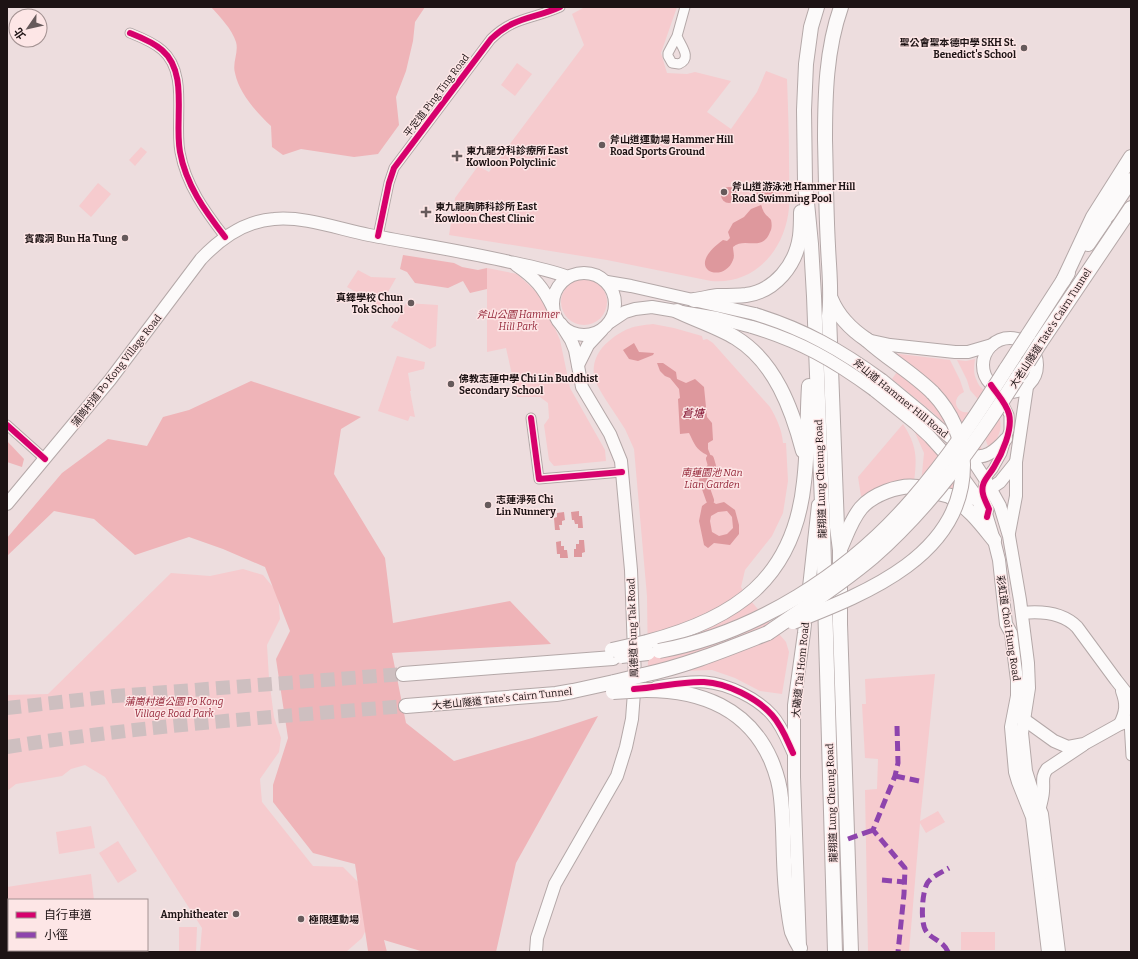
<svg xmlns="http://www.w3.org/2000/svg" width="1138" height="959" font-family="Bitter,'Noto Sans TC',serif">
  <rect width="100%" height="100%" fill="#edddde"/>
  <g fill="#f6cbce">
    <path d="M585 7H677L661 53 667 73 687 74 695 72 731 81 707 112 731 129 757 92 766 71 787 79C788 107 789 134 789 162 789 177 790 193 789 208 785 250 755 285 711 281L607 260 449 235 455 198 478 166 489 172 584 45 572 14Z"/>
    <polygon points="517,63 532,74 515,96 501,85"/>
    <polygon points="141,147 147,152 135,166 129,160"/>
    <polygon points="98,183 111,194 91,217 79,206"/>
    <polygon points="487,268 517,274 541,296 560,340 570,388 605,450 606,461 554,466 549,460 544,425 549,418 548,403 540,397 517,397 506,348 487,352"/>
    <polygon points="358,270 371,277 396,278 380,306 347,287"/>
    <circle cx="584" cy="302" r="23"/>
    <polygon points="406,303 438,305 436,346 430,349 391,327 395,321 397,322"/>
    <path d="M653 324 674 328 702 336 703 340 707 339 713 343 770 407C777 419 782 430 783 443H786L788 481 783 513 772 536 745 570 741 587 745 594 786 642 789 652 782 694 760 691 735 678 712 670 656 672 648 669 647 596 634 449C631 442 628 436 625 429 618 417 596 388 594 376 592 362 598 350 609 341 625 328 633 326 653 324Z"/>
    <path d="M891 353 950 360 960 380 964 392C950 398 956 415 970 412L977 439 982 450 973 449 931 411 892 379 899 369Z"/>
    <polygon points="397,356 425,362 424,369 408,373 411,391 410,391 415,417 410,416 408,421 378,411"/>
    <path d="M975 359C974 367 973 374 977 381 978 385 982 388 984 391 999 412 1010 427 989 449L985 438 977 398 970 390 967 380 957 360 966 361Z"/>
    <path d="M903 424C917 446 917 457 914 482L866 500 861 496 858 477Z"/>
    <polygon points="913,428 936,451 965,492 921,484 924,453"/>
    <polygon points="243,569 263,575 278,593 280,619 267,645 269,679 274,717 281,738 279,752 260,779 262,802 313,866 343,867 363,887 374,913 362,938 346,952 200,952 202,928 105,777 85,765 71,769 62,776 16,784 7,791 7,695 48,694 171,573 210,576"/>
    <polygon points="935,674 920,821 938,811 945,822 926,833 920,823 909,952 868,952 865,790 877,789 878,759 865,758 862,704 866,704 865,679"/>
    <polygon points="91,826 95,848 59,854 56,832"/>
    <polygon points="118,841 137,871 118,883 99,853"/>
    <polygon points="91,874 94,900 9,900 9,950 37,950 23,952 7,952 7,887"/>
    <polygon points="179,927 197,927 196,952 179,952"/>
    <rect x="961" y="932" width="34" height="18"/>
  </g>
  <g fill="#efb4b8">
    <path d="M211 7H425L415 22 413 41 406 71 396 97 399 125 378 154 354 157 301 149 283 155 272 147 271 126C256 112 239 93 235 73 232 63 239 52 236 42 232 29 220 17 211 7Z"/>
    <polygon points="403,255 454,263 462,267 478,270 487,268 487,289 470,293 463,281 448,288 415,283 407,272 400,269"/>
    <polygon points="251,381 361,417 341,429 334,474 385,558 393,623 510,601 551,644 392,653 406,723 454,761 532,738 598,716 516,863 496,952 424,952 384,940 387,952 370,952 368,951 355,864 313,853 273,802 273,785 288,738 276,659 290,631 265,567 223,549 189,537 135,555 94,519 54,511 7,556 7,538 62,473 108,439 147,446 163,417 189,410"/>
    <polygon points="7,441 24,459 22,467 7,462"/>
  </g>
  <g fill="#de989d" fill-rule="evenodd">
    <circle cx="765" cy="191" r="9"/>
    <circle cx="729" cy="195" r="8"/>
    <path d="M761 205C762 206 762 209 763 210 764 214 769 217 771 220 772 224 772 229 770 232 762 253 745 236 733 247 733 251 735 256 733 260 724 285 681 270 723 240L727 241 730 238 728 232 733 223 744 217 751 209Z"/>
    <polygon points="634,343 639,352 654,353 653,355 638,361 629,359 623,350"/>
    <path d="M657 363H663L676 372 677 379 686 383 695 379 704 387 707 417 712 423 713 440 708 443V449L712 459H708L707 455C696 450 694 443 689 433L680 434 678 399 680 398 679 389 670 378 665 376 660 371Z"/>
    <path d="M710 500 716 504 724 502 735 510 739 525V534L730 545 714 543 708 548 704 545 699 521 702 506ZM727 511 732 517 733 528 727 534 719 536 712 532 710 521 711 516 718 512Z"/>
    <polygon points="579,511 579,516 582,516 583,528 578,528 578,524 575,524 574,520 572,520 571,512"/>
    <polygon points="564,512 565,520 562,521 562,525 559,525 560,530 555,530 554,518 557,517 557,513"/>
    <polygon points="579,540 584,540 585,552 582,553 582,557 574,557 574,549 576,549 576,544 579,544"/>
    <polygon points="561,541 561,546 564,546 564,550 567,550 568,558 560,558 560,554 557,554 556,542"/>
  </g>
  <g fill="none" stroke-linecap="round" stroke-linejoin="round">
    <polyline stroke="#de989d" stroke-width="8" points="710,500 703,480 704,476 712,466 710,459"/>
    <g stroke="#cebfc0" stroke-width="14" stroke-dasharray="14 7" stroke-linecap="butt">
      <polyline points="7,708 115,696 403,674"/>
      <path d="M7 747C139 726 272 717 406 706"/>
    </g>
    <g stroke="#b4a8a8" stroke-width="11">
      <g id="minor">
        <path d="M130 33C140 37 153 42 162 50 189 73 174 120 180 152 186 185 205 211 225 237"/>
        <path d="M677 36C680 45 693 58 679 64L672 63 668 56V53L677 36 685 7"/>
        <path d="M378 236 389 183 394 168 491 39C513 17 534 19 560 7"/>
        <polyline points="531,418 539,479 622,472"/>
        <polyline points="7,425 45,459"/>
        <polyline points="987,517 989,509 982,494 985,479 993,469 1002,453 1009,430 1009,415 1000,397"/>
        <polyline points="1129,721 1131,756"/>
      </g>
    </g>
    <g stroke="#b4a8a8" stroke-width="13">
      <path id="tertiary" d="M656 687C672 684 689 681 705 682 728 684 757 698 772 715 782 726 787 740 793 753"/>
    </g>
    <g stroke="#b4a8a8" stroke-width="14">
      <g id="secondary">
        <path d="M516 265C535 278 543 287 553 308"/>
        <circle cx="584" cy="304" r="31"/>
        <polyline points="607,282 631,286 755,314"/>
        <polyline points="610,322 625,312 635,309 652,307 717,318 752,327"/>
        <circle cx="1010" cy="365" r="27"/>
        <polyline points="867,340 890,345 955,352 968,352 992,345"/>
        <polyline points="578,365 588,345 602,330"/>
        <polyline points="882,380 922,413 968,453 985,479 1000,506 1009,536 1020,600 1028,663 1029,688 1022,733 1026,771 1031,787 1042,814 1059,952"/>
        <polyline points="874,390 915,423 930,437 948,457 977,497 982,512 987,517 994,540 999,560 1006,624 1011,633 1017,680 1017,696 1011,727 1015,772 1018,782 1032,817 1048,952"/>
        <path d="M968 453C983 463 997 449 1006 439"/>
        <polyline points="984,493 1000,482 1016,462"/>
        <path d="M7 504 110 380 201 259C220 239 245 221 274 219 304 216 339 229 369 235 416 244 463 251 510 262 529 266 549 270 568 277"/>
        <polyline points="1009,533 1016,496 1016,462 1027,387"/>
        <path d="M1022 613C1041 611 1063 613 1077 627L1116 680 1131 699"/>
        <polyline points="1018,715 1054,741 1068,747 1084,744 1120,724 1131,721"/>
        <path d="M1120 724C1126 712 1127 704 1122 691"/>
        <path d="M1040 807C1041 802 1043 796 1043 791 1044 782 1041 777 1047 769L1083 745"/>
        <polyline points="800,947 794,777 794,705 804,633 818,505"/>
        <polyline points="536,952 537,938 555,884 617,776 626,747 632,719 635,679 631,570 621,461 610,434 582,387 575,350 571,340 561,324"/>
      </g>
    </g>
    <g stroke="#b4a8a8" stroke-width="16">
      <path id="primary" d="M831 299C838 316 852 330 867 340"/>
    </g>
    <g stroke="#b4a8a8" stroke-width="16">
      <g id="trunk">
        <polyline points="817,7 811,27 806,64 804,110 805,182 811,244 814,296 823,530 835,952"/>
        <path d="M841 7C826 50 825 95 825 140 826 175 826 211 828 246 829 270 832 293 829 316L837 527 840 550V624L851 952"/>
        <polyline points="1108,215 1131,180"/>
        <polyline points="1088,244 1105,219"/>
        <polyline points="1063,281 1093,217 1131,157"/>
        <path d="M694 300C702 299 710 297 718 296 727 296 737 296 746 295 775 291 796 265 800 236 801 228 801 220 801 212"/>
        <path d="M677 311C696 320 718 327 736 338 775 362 792 409 803 451"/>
        <polyline points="1028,335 1068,273"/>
        <path d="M867 340C888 359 913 373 933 393"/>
        <polyline points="1040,343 1131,208"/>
        <polyline points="1006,369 1017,352"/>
        <polyline points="1017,378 1028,362"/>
        <path d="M952 498C970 509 981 524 994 540"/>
        <path d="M840 549C846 536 851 520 861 508 872 495 899 484 917 487 937 491 955 501 977 497"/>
        <path d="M647 642C735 619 794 579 804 482 808 450 807 418 809 386"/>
        <polyline points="403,674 613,658"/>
        <path d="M643 675C686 666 727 649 768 633"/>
        <path d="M646 690C700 690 748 708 771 760 776 772 780 785 781 798 785 835 782 871 788 908 789 915 790 924 792 932 794 937 797 943 800 948"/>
        <polyline points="406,706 556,694 573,691 614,682"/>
      </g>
    </g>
    <use href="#minor" stroke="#fcfafa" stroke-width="9"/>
    <use href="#tertiary" stroke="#fcfafa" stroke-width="11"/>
    <use href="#secondary" stroke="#fcfafa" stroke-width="12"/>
    <use href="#primary" stroke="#fcfafa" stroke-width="14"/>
    <use href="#trunk" stroke="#fcfafa" stroke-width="14"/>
    <g stroke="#b4a8a8" stroke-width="14" stroke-linecap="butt">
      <g id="secondary-bridge">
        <path d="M755 314C804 329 841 350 882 380"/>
        <path d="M752 327C801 342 833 360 874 390"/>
      </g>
    </g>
    <g stroke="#b4a8a8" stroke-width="16" stroke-linecap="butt">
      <g id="trunk-bridge">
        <polyline points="1017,352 1028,335"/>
        <polyline points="1028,362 1040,343"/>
        <path d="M793 622C864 594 964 556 963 464 962 437 951 412 933 393"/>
        <path d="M768 633C804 608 840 585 873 557 931 506 976 443 1017 378"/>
        <polyline points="612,650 647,642"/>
        <path d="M659 651C756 633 848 574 912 500 948 459 977 415 1006 369"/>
        <polyline points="621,656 648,653"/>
        <polyline points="614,682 643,675"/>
        <polyline points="613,692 646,690"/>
      </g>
    </g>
    <use href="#secondary-bridge" stroke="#fcfafa" stroke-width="12"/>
    <use href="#trunk-bridge" stroke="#fcfafa" stroke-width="14"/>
    <g stroke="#8e44ad" stroke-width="5" stroke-dasharray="10 5" stroke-linecap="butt">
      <polyline points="897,726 898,763 895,776 873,830 905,868 904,894 898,952"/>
      <polyline points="895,776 919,781"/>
      <polyline points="848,839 873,830"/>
      <polyline points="882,880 904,882"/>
      <path d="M948 952C943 940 932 940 926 931 920 923 922 890 928 882 933 876 942 872 949 868"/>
    </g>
    <g stroke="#fde6e6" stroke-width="8">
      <g id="cycleway">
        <path d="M130 33C140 37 153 42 162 50 189 73 174 120 180 152 186 185 205 211 225 237"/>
        <path d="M378 236 389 183 394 168 491 39C513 17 534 19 560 7"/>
        <polyline points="531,418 539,479 622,472"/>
        <polyline points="7,425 45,459"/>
        <path d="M987 517 989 509C987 504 984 499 983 494 980 482 989 476 994 467 1002 454 1013 429 1009 414 1006 403 997 394 991 385"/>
        <path d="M634 689C657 688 681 681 704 682 727 683 757 698 772 715 782 726 787 740 793 753"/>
      </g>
    </g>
    <use href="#cycleway" stroke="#d6006c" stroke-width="6"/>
  </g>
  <g fill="#665a5b" stroke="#fde6e6" stroke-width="1.5">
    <circle cx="1024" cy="48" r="4"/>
    <circle cx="602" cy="145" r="4"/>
    <path d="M455 150h4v4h4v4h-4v4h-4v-4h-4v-4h4z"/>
    <circle cx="724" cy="192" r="4"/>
    <path d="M424 206h4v4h4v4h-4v4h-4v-4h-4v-4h4z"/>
    <circle cx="125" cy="238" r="4"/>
    <circle cx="411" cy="303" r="4"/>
    <circle cx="451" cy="384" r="4"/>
    <circle cx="488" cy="505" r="4"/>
    <circle cx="236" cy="914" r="4"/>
    <circle cx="301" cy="919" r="4"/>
  </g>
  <g text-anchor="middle" stroke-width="3" stroke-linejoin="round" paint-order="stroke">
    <g font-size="10" font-weight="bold" fill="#1d1314" stroke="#fde6e6" text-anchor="start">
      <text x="1016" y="46" text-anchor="end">聖公會聖本德中學 SKH St.<tspan x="1016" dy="12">Benedict's School</tspan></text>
      <text x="610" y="143">斧山道運動場 Hammer Hill<tspan x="610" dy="12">Road Sports Ground</tspan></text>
      <text x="466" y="154">東九龍分科診療所 East<tspan x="466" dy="12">Kowloon Polyclinic</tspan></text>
      <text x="732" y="190">斧山道游泳池 Hammer Hill<tspan x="732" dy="12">Road Swimming Pool</tspan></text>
      <text x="435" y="210">東九龍胸肺科診所 East<tspan x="435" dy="12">Kowloon Chest Clinic</tspan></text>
      <text x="117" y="242" text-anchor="end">賓霞洞 Bun Ha Tung</text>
      <text x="403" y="301" text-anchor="end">真鐸學校 Chun<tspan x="403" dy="12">Tok School</tspan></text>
      <text x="459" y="382">佛教志蓮中學 Chi Lin Buddhist<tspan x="459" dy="12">Secondary School</tspan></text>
      <text x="496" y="503">志蓮淨苑 Chi<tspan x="496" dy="12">Lin Nunnery</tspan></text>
      <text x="228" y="918" text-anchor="end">Amphitheater</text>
      <text x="309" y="923">極限運動場</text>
    </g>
    <g font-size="10" fill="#1d1314" stroke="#fde6e6">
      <text transform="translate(436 95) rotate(-53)" y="4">平定道 Ping Ting Road</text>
      <text transform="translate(1050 328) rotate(-57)" y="4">大老山隧道 Tate's Cairn Tunnel</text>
      <text transform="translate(116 370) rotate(-52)" y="4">蒲崗村道 Po Kong Village Road</text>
      <text transform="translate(901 398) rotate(39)" y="4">斧山道 Hammer Hill Road</text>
      <text transform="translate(820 479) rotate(-92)" y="4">龍翔道 Lung Cheung Road</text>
      <text transform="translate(632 628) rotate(-92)" y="4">鳳德道 Fung Tak Road</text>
      <text transform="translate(1009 628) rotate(81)" y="4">彩虹道 Choi Hung Road</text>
      <text transform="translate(800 670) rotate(-84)" y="4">大磡道 Tai Hom Road</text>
      <text transform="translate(502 698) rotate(-6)" y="4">大老山隧道 Tate's Cairn Tunnel</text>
      <text transform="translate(831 803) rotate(-92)" y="4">龍翔道 Lung Cheung Road</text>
    </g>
    <g font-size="10" font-style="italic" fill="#952739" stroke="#fde6e6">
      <text x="518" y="318">斧山公園 Hammer<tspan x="518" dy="12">Hill Park</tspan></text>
      <text x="712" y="476">南蓮園池 Nan<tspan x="712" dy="12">Lian Garden</tspan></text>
      <text x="174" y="705">蒲崗村道公園 Po Kong<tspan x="174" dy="12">Village Road Park</tspan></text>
    </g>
    <g font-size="11" font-style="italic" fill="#7d0827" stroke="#fde6e6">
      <text x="693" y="417">蒼塘</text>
    </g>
  </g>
  <rect width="1138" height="959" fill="none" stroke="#1d1314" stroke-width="16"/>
  <rect x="8" y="899" width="140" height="52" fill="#fde6e6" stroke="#a39292"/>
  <rect x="16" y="912" width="20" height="6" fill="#d6006c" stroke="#a39292"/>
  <text x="44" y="919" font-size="12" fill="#1d1314">自行車道</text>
  <rect x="16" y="932" width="20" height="6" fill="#8e44ad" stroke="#a39292"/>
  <text x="44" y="939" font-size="12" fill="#1d1314">小徑</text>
  <g transform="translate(28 28) rotate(236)"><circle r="19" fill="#fde6e6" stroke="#a39292"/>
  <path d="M0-3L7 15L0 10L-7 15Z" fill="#665a5b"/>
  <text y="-6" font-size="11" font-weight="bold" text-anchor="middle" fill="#1d1314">北</text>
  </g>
</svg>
